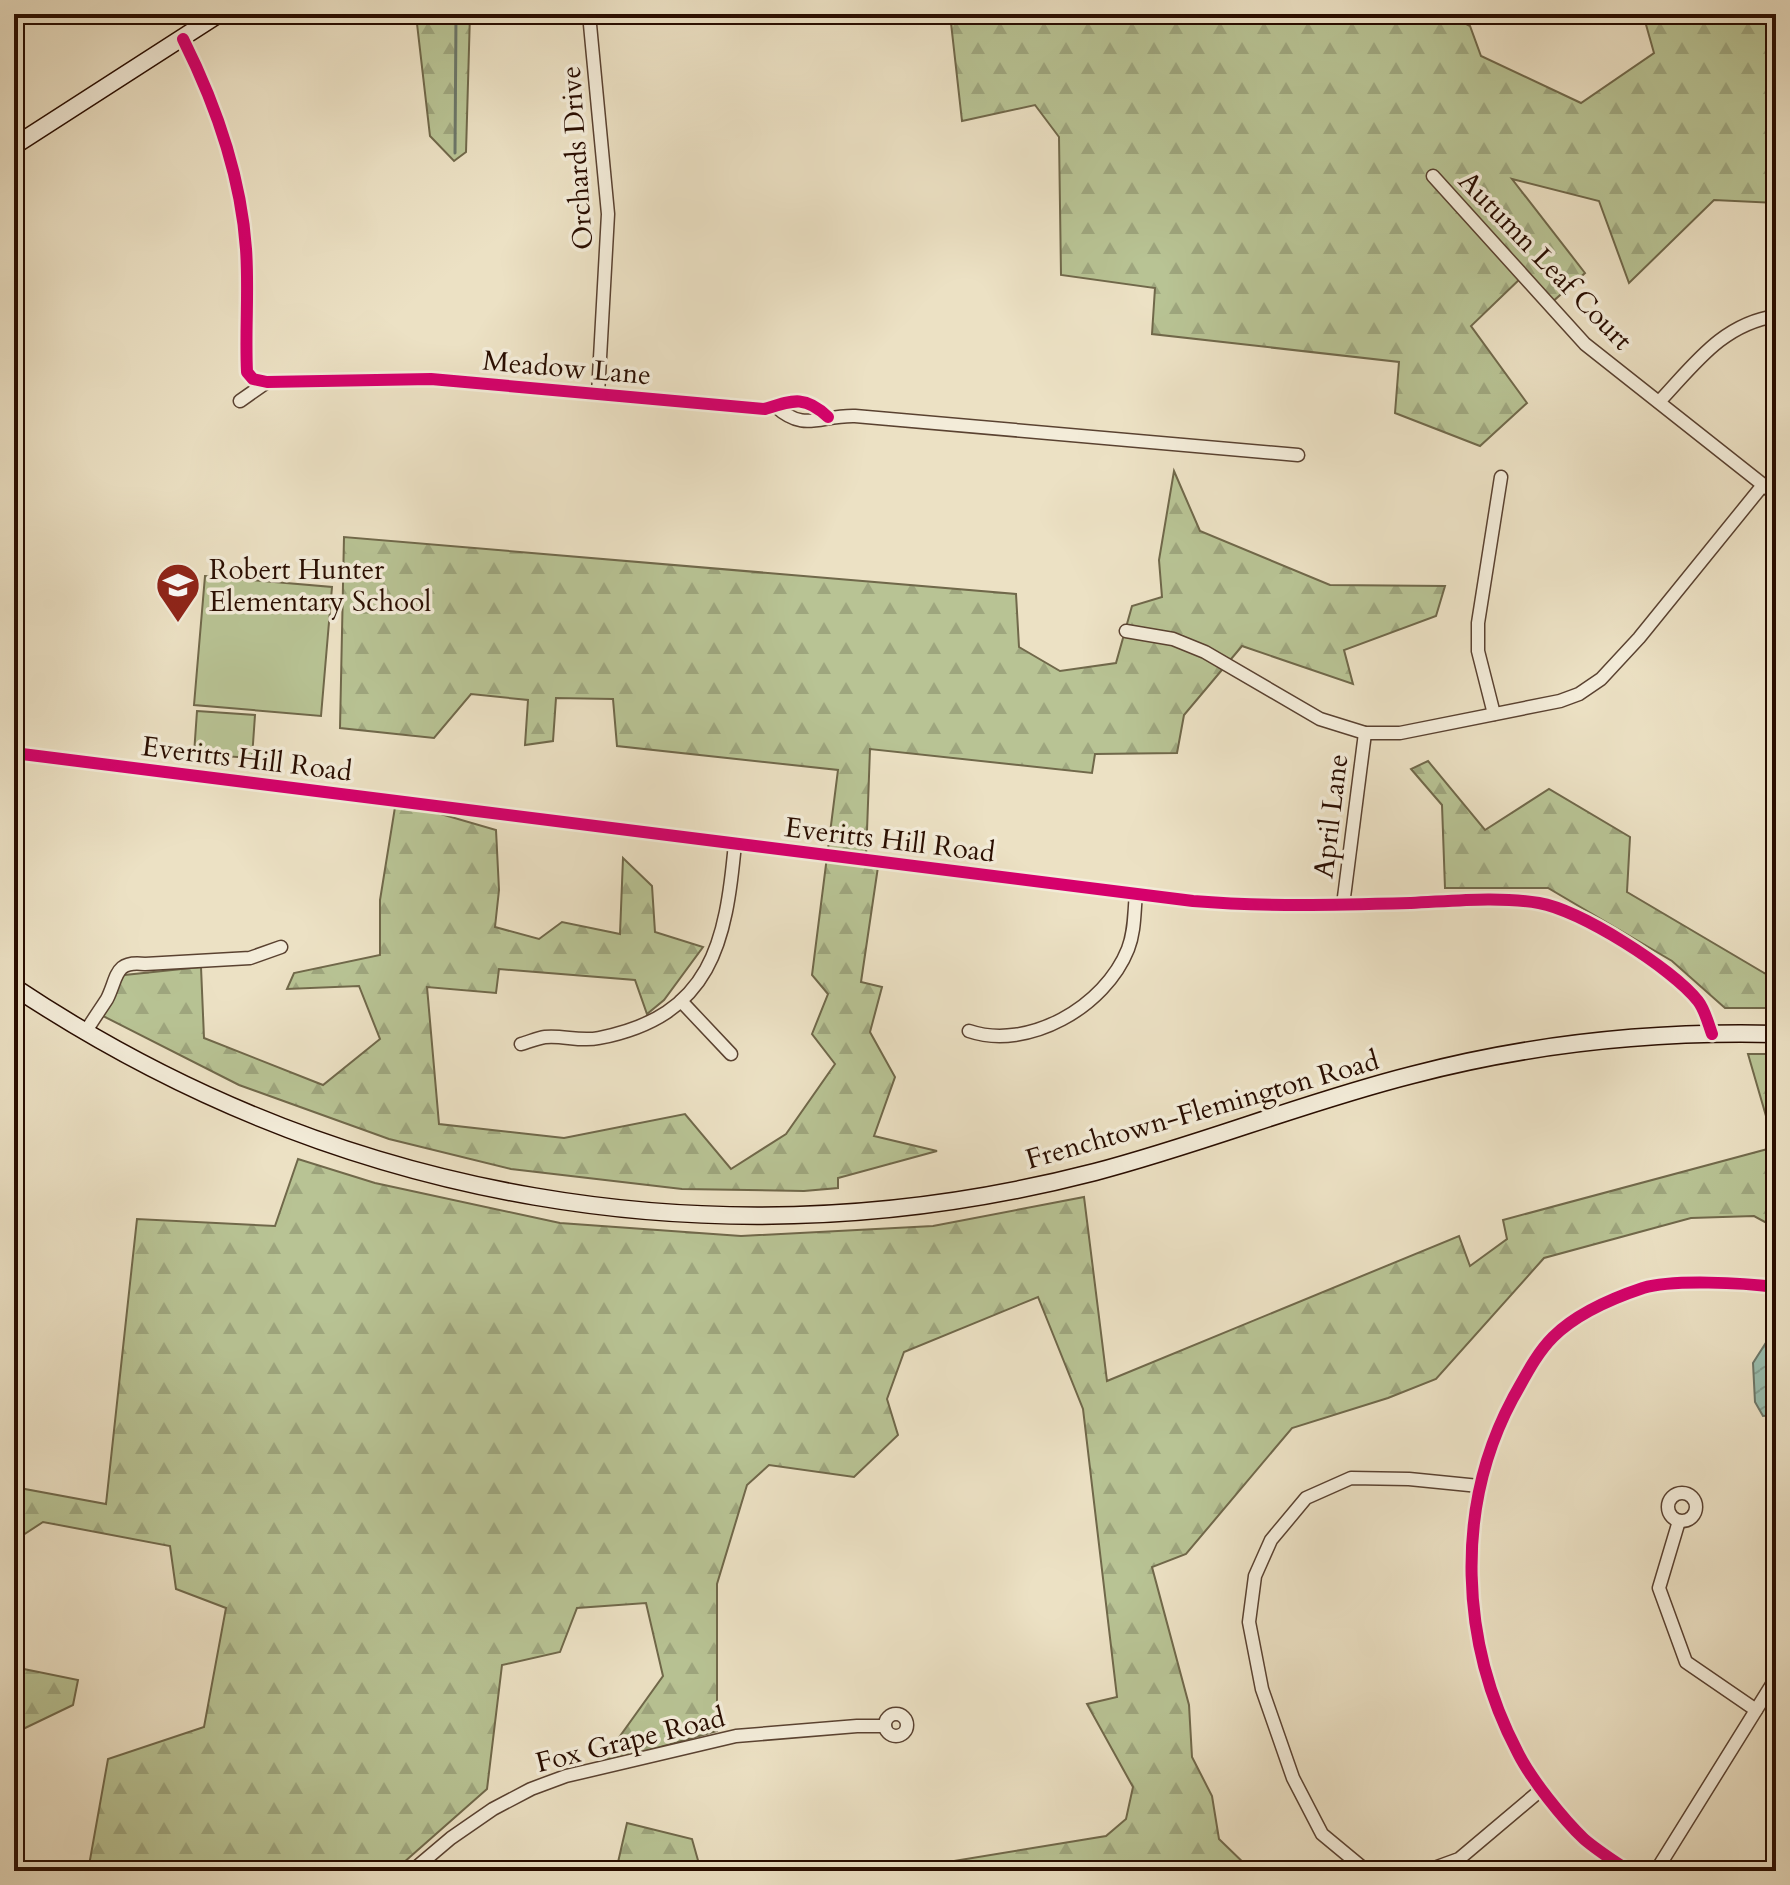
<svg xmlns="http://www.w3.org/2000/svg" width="1790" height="1885" font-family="Cardo,serif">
  <defs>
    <pattern id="forest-firs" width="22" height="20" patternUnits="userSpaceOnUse" patternTransform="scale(2)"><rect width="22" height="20" fill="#b8c394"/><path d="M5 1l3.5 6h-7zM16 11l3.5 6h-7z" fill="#9ea67e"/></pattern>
    <pattern id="water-waves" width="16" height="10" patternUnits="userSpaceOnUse" patternTransform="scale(2)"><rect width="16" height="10" fill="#99beaf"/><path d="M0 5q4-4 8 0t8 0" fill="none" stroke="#84a295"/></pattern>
  </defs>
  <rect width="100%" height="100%" fill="#ece1c4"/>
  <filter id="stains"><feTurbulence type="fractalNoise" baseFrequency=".0025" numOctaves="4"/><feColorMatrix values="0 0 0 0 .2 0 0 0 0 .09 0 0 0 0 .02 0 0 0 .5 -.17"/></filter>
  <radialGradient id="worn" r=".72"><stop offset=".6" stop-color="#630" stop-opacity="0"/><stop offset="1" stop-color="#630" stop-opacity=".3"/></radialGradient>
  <g fill="#b8c394" stroke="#70684a" stroke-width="2">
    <polygon points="205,576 332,587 321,716 194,705"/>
    <polygon points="197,711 255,715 252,758 194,754"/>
  </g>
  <g fill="url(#forest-firs)" stroke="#70684a" stroke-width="2">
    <polygon points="470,14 466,152 454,161 430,136 416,15"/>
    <polygon points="950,14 1448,14 1470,26 1481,56 1581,103 1654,53 1643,14 1776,14 1776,203 1714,200 1629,283 1599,201 1512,179 1585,273 1551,303 1524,275 1471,326 1527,403 1480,446 1395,413 1399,362 1152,334 1155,288 1061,275 1059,137 1035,105 962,121"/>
    <polygon points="1174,471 1200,531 1330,585 1445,586 1436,616 1344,650 1353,684 1242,646 1184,715 1177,753 1095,754 1092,773 870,749 866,858 879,860 861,982 882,987 870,1032 895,1077 874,1136 937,1151 838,1178 838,1188 804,1191 682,1189 511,1169 389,1139 239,1085 103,1016 115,976 201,967 204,1038 323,1085 380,1039 359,986 287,989 294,973 380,955 380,900 396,801 496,830 499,890 495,927 539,939 562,922 620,934 623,858 652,886 655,932 703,947 664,1000 647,1014 635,980 499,969 496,993 427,987 439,1124 564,1138 685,1114 731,1169 786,1134 835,1064 812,1034 828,994 812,975 838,770 617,746 613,699 556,698 553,741 525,745 528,700 471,694 434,738 340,728 344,537 1016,594 1019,647 1060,671 1116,663 1132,606 1162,597 1159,560"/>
    <polygon points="1428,761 1485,830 1549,789 1630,837 1627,892 1776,980 1776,1008 1725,1008 1672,961 1548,888 1445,888 1442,805 1411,769"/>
    <polygon points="1748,1054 1776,1054 1776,1228 1754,1216 1691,1218 1544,1258 1436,1379 1388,1398 1292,1428 1186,1554 1152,1567 1189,1705 1192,1757 1212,1796 1219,1839 1252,1871 893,1871 1106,1836 1126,1819 1133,1787 1087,1704 1117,1697 1083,1409 1038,1297 904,1352 887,1399 898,1435 854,1477 769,1465 747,1485 717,1584 717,1731 600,1764 663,1676 646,1603 577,1608 560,1652 502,1665 487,1789 394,1871 88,1871 108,1759 204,1727 226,1608 176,1589 170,1546 43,1522 14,1541 14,1487 106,1504 137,1219 275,1226 298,1159 375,1183 560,1223 741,1236 933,1226 1084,1197 1107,1381 1459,1236 1470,1266 1507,1239 1503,1220 1775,1147"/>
    <polygon points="14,1667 78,1680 73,1705 21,1730 14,1724"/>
    <polygon points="627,1823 692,1839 701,1871 616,1871"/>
  </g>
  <polygon fill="url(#water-waves)" stroke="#6c7769" stroke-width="2" points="1767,1341 1776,1341 1776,1415 1763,1416 1755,1402 1753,1363"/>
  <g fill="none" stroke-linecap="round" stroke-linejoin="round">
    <polyline stroke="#6c7769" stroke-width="3" points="455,153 456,14"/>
    <g stroke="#5a4231" stroke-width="15">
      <g id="street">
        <polyline points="589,14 608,214 598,394"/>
        <path d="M183 39C215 103 241 177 246 249 249 290 245 331 247 372L253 379 267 382 431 379 765 409C793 400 805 395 828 417"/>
        <polyline points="1433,176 1585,344 1776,495"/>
        <polyline points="240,401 267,382"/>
        <path d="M1659 402C1694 365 1722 324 1776 316"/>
        <path d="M775 406C805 433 819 415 855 416L1298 455"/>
        <polyline points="1126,631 1173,639 1205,652 1320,719 1365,733 1400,733 1560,701 1579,694 1601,679 1639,638 1763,485"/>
        <polyline points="1494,714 1478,651 1478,623 1501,477"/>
        <path d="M14 753 1193 901C1266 907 1338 905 1411 903 1453 901 1498 896 1539 903 1580 910 1672 968 1698 1001 1705 1010 1708 1023 1712 1034"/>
        <polyline points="1343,905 1365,733"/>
        <polyline points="681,1001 731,1054"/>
        <path d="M969 1031C1028 1051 1105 1007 1128 949 1135 931 1134 913 1136 894"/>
        <path d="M85 1033C92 1021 100 1010 107 999 118 977 114 960 145 964L250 958 281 947"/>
        <path d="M521 1044C529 1042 537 1038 545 1037 563 1035 580 1042 599 1038 712 1016 726 942 735 843"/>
        <circle cx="1682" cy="1507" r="14"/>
        <polyline points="1679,1521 1659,1588 1686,1662 1756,1710"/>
        <circle cx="896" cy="1725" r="11"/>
        <polyline points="412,1871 451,1838 493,1809 531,1789 566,1776 736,1736 857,1726 885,1726"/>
        <polyline points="1384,1871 1363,1868 1322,1834 1293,1778 1262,1689 1249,1622 1255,1576 1271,1540 1306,1498 1351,1478 1409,1479 1479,1486"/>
        <polyline points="1426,1871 1459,1859 1542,1789"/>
        <path d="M1629 1871C1614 1861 1598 1851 1584 1839 1563 1819 1531 1779 1518 1753 1460 1643 1454 1508 1513 1398 1525 1377 1536 1354 1553 1337 1576 1314 1613 1298 1643 1288 1673 1279 1744 1283 1776 1287"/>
        <polyline points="1656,1871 1776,1678"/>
      </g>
    </g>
    <g stroke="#290d00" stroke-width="19">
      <g id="secondary">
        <polyline points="14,146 219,14"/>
        <path d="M14 987C337 1202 719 1269 1095 1172 1202 1144 1305 1102 1412 1075 1530 1044 1654 1031 1776 1034"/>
      </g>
    </g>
    <use href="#street" stroke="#f3ecd9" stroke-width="12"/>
    <use href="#secondary" stroke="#f3ecd9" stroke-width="16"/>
    <g stroke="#f3ecd9" stroke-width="17">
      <g id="cycleway">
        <path d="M183 39C215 103 241 177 246 249 249 290 245 331 247 372L253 379 267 382 431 379 765 409C793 400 805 395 828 417"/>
        <path d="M14 753 1193 901C1266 907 1338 905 1411 903 1453 901 1498 896 1539 903 1580 910 1672 968 1698 1001 1705 1010 1708 1023 1712 1034"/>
        <path d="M1629 1871C1614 1861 1598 1851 1584 1839 1563 1819 1531 1779 1518 1753 1460 1643 1454 1508 1513 1398 1525 1377 1536 1354 1553 1337 1576 1314 1613 1298 1643 1288 1673 1279 1744 1283 1776 1287"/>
      </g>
    </g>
    <use href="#cycleway" stroke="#d6006c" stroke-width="12"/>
  </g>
  <defs>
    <g id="school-pin" transform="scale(2.3)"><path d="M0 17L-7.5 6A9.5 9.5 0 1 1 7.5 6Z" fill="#8f2418" stroke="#f3ecd9"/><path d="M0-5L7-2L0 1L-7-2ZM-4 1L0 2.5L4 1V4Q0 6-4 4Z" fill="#fff"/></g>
  </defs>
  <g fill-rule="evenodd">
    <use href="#school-pin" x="178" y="585"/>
  </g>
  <g text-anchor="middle" stroke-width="7" stroke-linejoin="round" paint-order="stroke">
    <g font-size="28" fill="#290d00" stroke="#f3ecd9">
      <text transform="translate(576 158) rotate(-94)" y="10">Orchards Drive</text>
      <text transform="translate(1546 260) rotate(46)" y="10">Autumn Leaf Court</text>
      <text transform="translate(567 367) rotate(5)" y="10">Meadow Lane</text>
      <text transform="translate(247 758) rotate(7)" y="10">Everitts Hill Road</text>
      <text transform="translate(1330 816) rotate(-83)" y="10">April Lane</text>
      <text transform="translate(890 839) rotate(7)" y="10">Everitts Hill Road</text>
      <text transform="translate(1202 1109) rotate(-16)" y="10">Frenchtown-Flemington Road</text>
      <text transform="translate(630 1739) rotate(-14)" y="10">Fox Grape Road</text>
    </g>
    <g font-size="28" fill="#290d00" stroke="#f3ecd9" text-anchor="start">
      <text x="209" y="579">Robert Hunter<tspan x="209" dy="32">Elementary School</tspan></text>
    </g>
  </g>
  <rect width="1790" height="1885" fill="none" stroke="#ece1c4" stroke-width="48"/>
  <rect x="16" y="16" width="1758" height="1853" fill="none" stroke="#290d00" stroke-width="4"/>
  <rect x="24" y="24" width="1742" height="1837" fill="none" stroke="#290d00" stroke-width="2"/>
  <rect width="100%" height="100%" filter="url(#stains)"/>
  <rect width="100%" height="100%" fill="url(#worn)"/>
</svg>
